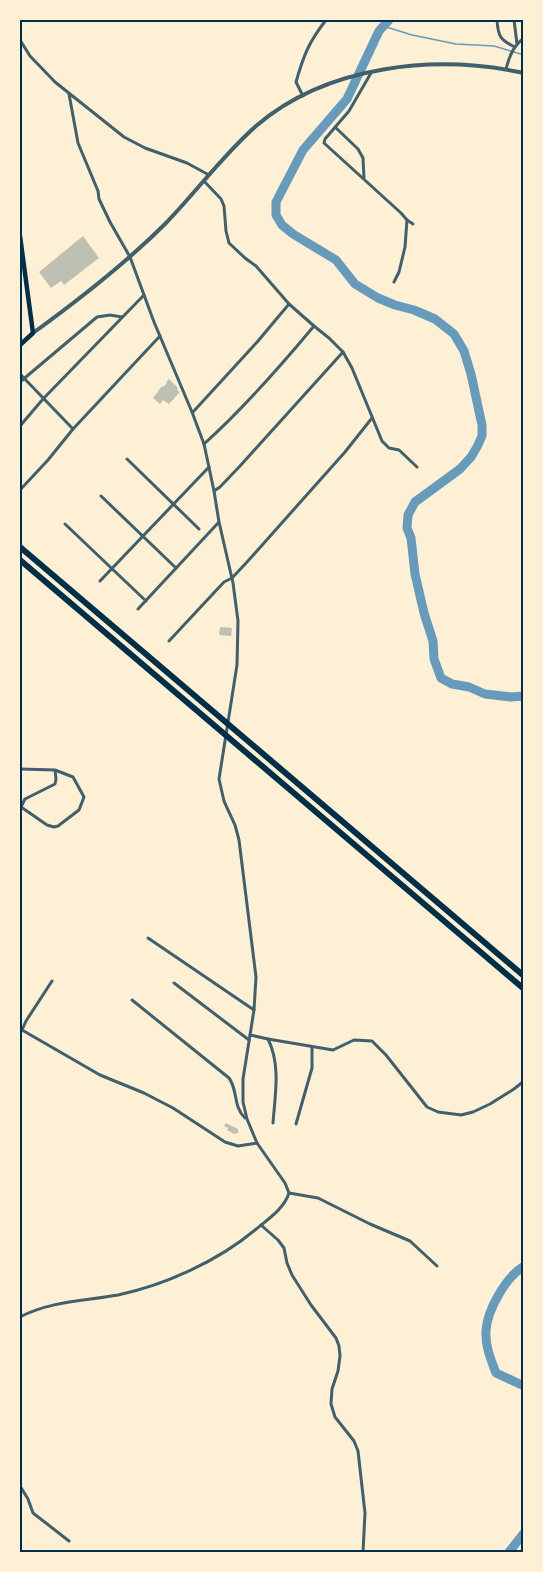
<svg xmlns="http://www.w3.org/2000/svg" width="543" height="1572" font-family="'Playfair Display',serif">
  <rect width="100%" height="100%" fill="#fdf0d5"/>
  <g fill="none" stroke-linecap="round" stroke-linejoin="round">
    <polyline stroke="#669bbc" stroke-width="1.5" points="383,26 412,35 456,44 494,46 524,55"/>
    <g stroke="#669bbc" stroke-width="9">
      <polyline points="389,20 379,31 347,99 303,150 276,202 276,215 282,225 293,234 336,260 355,284 378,298 395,305 414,310 435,319 454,334 464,351 471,374 482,425 482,436 477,447 471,457 460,469 415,502 408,515 407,528 411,538 415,574 424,613 433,641 434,659 441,678 452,684 469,687 485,694 511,697 524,696"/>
      <path d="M524 1266C506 1277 487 1310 486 1331 485 1346 491 1360 496 1373L524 1386"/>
      <polyline points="509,1552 524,1533"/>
    </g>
  </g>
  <g fill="#bec0b2">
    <polygon points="83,236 99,258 64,285 61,281 51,288 39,272"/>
    <polygon points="169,379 178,388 177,390 180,392 169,404 163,400 160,404 153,398 162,386 163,387 167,383 166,382"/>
    <polygon points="220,627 232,628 231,636 219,635"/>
    <polygon points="226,1123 238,1129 238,1133 234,1134 227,1130 228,1128 224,1126"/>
  </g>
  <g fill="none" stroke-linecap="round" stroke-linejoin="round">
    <g stroke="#3f606c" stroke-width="3">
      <path d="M497 20C498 36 500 40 515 47"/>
      <polyline points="514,20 517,44"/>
      <polyline points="20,40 30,56 55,82 124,137 145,148 187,163 209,175"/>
      <path d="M506 69C509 57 513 46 524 38"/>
      <polyline points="371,73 349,111 325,139 324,143 401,213 407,220 413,224"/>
      <path d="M303 96 296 82C304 54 309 42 326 20"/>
      <polyline points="335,127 358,149 363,158 364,178"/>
      <polyline points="204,181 221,199 224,206 226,231 229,243 245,258 256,266 289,304 314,326 329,338 343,352 352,368 382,441 389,448 399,450 417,467"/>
      <polyline points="394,282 399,272 405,247 407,220"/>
      <polyline points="20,374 73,429"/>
      <polyline points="20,382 97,317 110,315 122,317"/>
      <polyline points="193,412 258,341 289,304"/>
      <polyline points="20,426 43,399 144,295"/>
      <path d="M204 444C244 408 279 368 314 326"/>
      <polyline points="127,459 199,529"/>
      <polyline points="20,490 48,460 73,429 160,336"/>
      <polyline points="214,491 220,487 240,466 343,352"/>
      <polyline points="101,496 176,568"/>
      <polyline points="65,524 146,601"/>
      <polyline points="100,581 209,467"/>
      <polyline points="138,609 219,522"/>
      <polyline points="169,641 224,582 232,578 247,562 345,452 372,418"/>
      <polyline points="20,769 55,770 73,777 84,797 79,810 58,826 54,827 47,825 21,807 25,799 55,784 56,779 55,770"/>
      <polyline points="148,938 254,1010"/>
      <polyline points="52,981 26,1021 22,1030 100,1075 144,1093 173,1108 225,1142 238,1146 257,1143"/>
      <polyline points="174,983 249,1040"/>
      <path d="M132 1000 229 1078C238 1090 233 1107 245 1118"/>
      <polyline points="250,1035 268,1039 333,1050 354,1040 372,1041 386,1055 427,1107 438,1112 461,1115 473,1112 490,1104 514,1089 524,1081"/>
      <path d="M268 1039C281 1065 275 1095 273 1123"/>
      <polyline points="296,1124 312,1068 312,1047"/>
      <polyline points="289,1193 318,1198 370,1224 410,1241 437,1266"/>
      <polyline points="261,1225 278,1240 284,1248 287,1263 292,1275 311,1305 336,1338 339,1346 340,1356 338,1371 332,1389 331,1404 335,1417 354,1441 358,1451 365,1513 363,1552"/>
      <path d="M20 1317C50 1301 85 1301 118 1295 165 1285 218 1261 255 1230 267 1220 284 1209 289 1193L285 1183 257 1143 247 1119 243 1102V1079L254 1010 256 977 239 840 235 825 224 801 219 779 237 665 238 621 233 583 219 522 214 491 204 444 192 412 154 322 130 257 110 222 99 199 98 191 78 143 69 94"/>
      <polyline points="20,1486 28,1499 33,1513 69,1541"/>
    </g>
    <path stroke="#3f606c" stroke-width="4" d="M33 333C80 299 125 264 166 223 197 191 223 155 256 126 327 65 435 54 524 73"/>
    <polyline stroke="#003049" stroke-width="4.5" points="20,236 33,333 20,345"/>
    <g stroke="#003049" stroke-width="6">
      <polyline points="20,547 524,976"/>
      <polyline points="20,560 524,989"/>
    </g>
  </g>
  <rect width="543" height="1572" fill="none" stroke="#fdf0d5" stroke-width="42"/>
  <rect x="21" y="21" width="501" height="1530" fill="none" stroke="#003049" stroke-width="2"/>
</svg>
